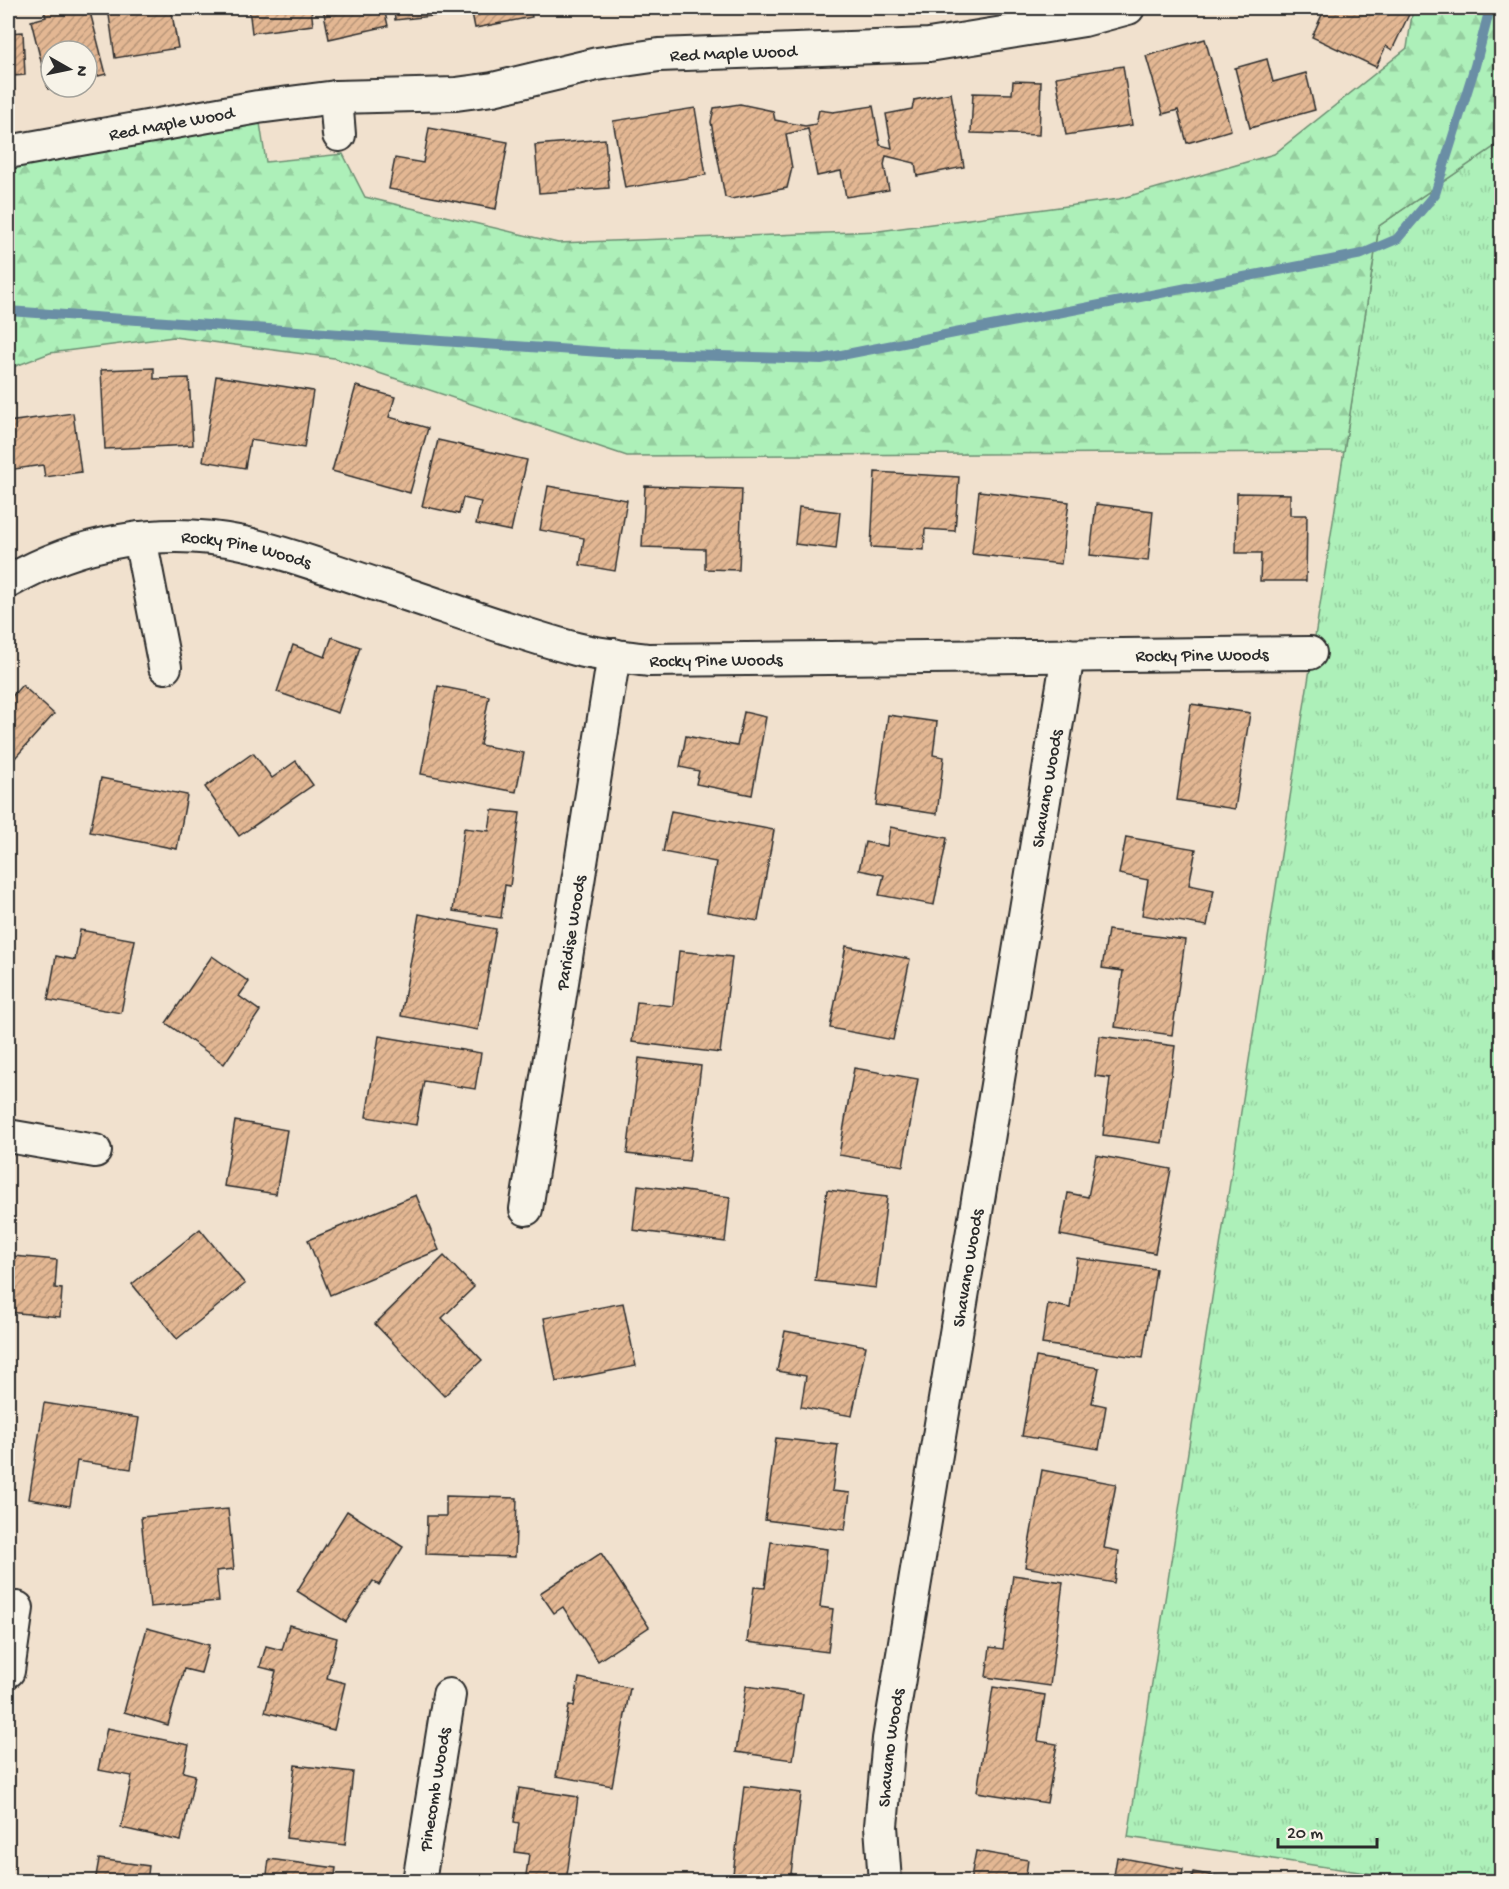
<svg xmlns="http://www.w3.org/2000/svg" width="1509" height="1889" font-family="'Gochi Hand',sans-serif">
  <defs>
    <pattern id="grass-tufts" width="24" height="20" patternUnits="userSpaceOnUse" patternTransform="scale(1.5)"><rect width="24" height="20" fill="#adf0b9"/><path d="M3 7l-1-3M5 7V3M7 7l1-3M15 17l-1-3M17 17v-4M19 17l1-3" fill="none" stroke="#95ce9f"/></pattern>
    <pattern id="forest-firs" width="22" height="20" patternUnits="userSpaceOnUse" patternTransform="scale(1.5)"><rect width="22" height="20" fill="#adf0b9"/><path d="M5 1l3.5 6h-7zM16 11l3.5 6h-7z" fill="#95ce9f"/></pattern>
    <pattern id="building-hatch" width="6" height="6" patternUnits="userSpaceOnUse" patternTransform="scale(1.5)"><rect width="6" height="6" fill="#e3b793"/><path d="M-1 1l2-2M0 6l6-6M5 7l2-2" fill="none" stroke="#b89578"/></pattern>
  </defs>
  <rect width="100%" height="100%" fill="#f1e1ce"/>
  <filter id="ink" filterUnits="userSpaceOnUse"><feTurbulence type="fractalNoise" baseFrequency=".0167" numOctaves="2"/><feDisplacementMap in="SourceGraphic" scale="12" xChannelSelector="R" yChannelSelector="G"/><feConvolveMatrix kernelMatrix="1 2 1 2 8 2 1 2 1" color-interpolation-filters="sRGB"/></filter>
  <g filter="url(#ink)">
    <polygon fill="url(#grass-tufts)" stroke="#6c8e72" stroke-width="1.5" points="1501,142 1501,1881 1419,1881 1128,1837 1379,226"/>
    <polygon fill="url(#forest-firs)" stroke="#6c8e72" stroke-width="1.5" points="1413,8 1501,8 1501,142 1379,226 1344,452 627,456 334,358 174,337 50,353 8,369 8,167 260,123 266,162 343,154 365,197 558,243 879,231 1119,199 1274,154 1407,48"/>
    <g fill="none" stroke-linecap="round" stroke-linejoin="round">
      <polyline stroke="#6b8ea5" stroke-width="10" points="8,311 615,353 821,359 1362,254 1397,239 1435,194 1475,66 1490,8"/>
    </g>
    <g fill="url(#building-hatch)" stroke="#2b2b2b" stroke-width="1.5">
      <polygon points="43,8 89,8 106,74 87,79 87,51 51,51 51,87 57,87 48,89 31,21 46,17"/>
      <polygon points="108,8 171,8 178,48 115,58"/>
      <polygon points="249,8 311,8 313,25 252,33"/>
      <polygon points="323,8 384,8 388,26 329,39"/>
      <polygon points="394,8 451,8 451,14 395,20"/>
      <polygon points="471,8 530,8 532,17 475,28"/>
      <polygon points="1325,8 1412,8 1392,50 1386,46 1376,67 1312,37"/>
      <polygon points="23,32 25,75 13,76 15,97 8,97 8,33"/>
      <polygon points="1205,39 1231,130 1187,143 1178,110 1163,114 1146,56"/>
      <polygon points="1267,59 1273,82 1306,73 1315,110 1250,128 1235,68"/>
      <polygon points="1123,66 1132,125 1066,135 1056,77"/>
      <polygon points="1013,81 1041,82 1039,135 971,133 973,93 1012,94"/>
      <polygon points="951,93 964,167 917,176 915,163 886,156 884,165 889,190 846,197 841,171 817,176 808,129 786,134 792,168 787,188 731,199 725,197 711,122 714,108 740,104 773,111 775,120 805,126 816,124 819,110 833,112 873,106 880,145 892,148 886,114 912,109 914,100"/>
      <polygon points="695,108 706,175 625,188 613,121"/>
      <polygon points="429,128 508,142 496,209 389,189 395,158 423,163"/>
      <polygon points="605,139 609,188 539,193 535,145"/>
      <polygon points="154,368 154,379 189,378 193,445 105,449 101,370"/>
      <polygon points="216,376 313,391 304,448 250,440 245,468 203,461"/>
      <polygon points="356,386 395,397 389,417 428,428 410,493 332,471"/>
      <polygon points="73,413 81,472 45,477 43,465 8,470 8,422"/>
      <polygon points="438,440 527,460 511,531 476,524 481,502 463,498 459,514 422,506"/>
      <polygon points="875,472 959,477 955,531 925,529 924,550 871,547"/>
      <polygon points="548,486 627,500 615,571 580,565 584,538 540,530"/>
      <polygon points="645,486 742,489 739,570 705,569 705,549 642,547"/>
      <polygon points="979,491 1069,502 1061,564 972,554"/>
      <polygon points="1237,493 1290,494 1290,515 1307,515 1306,581 1260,581 1261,553 1236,553"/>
      <polygon points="1096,504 1153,511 1148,561 1090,555"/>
      <polygon points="799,507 840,512 836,549 795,544"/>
      <polygon points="332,637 360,647 338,713 277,692 293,645 325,657"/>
      <polygon points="22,685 54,714 15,758 8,752 8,701"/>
      <polygon points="438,686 489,696 480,745 524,753 516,792 421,774"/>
      <polygon points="1191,704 1250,713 1235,809 1177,800"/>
      <polygon points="744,712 766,717 752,795 696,784 699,771 680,767 686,736 737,746"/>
      <polygon points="888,715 937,722 933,755 944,757 937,814 876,805"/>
      <polygon points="253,753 272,778 296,761 313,785 239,836 205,787"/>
      <polygon points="101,778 187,795 177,849 90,832"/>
      <polygon points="492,810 520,813 510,886 505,885 501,918 453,911 464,828 489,831"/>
      <polygon points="671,811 774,830 758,921 707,912 716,862 663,852"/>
      <polygon points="890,827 947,838 934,905 879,895 884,875 859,870 865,842 887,846"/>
      <polygon points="1126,837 1196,849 1189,885 1214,890 1207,926 1142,915 1148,880 1119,874"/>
      <polygon points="419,914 496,929 478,1030 401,1016"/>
      <polygon points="80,930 135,940 121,1013 48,1000 56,956 75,960"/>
      <polygon points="1108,930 1185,940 1172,1035 1115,1027 1123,971 1102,968"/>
      <polygon points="846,946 910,959 893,1040 830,1028"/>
      <polygon points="679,951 732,957 720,1053 632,1042 637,1002 673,1006"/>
      <polygon points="212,956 249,982 239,996 260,1011 224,1064 166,1023"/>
      <polygon points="379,1036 481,1053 475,1089 424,1081 416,1125 366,1117"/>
      <polygon points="1100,1036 1175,1046 1162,1143 1103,1135 1110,1078 1095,1076"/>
      <polygon points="639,1058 701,1066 689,1161 627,1154"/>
      <polygon points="854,1068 918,1079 903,1166 839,1155"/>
      <polygon points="235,1121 287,1130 276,1194 224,1186"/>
      <polygon points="1096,1155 1171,1169 1155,1253 1060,1235 1068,1193 1088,1197"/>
      <polygon points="638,1185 730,1197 725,1242 633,1230"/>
      <polygon points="827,1190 887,1197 876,1288 815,1281"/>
      <polygon points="416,1195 439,1250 330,1295 308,1240"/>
      <polygon points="200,1229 245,1284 177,1339 132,1284"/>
      <polygon points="13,1256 57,1260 55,1288 62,1289 60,1317 8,1312"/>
      <polygon points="444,1256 474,1287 442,1318 482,1360 444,1396 375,1324"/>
      <polygon points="1077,1258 1156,1269 1143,1358 1042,1344 1048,1304 1070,1308"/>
      <polygon points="623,1303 636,1366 556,1382 544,1318"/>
      <polygon points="785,1331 866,1346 852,1416 801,1407 806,1376 777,1371"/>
      <polygon points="1036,1357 1099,1368 1092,1403 1106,1406 1099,1449 1022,1436"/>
      <polygon points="44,1403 139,1418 131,1469 77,1461 70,1506 29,1499"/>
      <polygon points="776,1438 838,1445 832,1491 850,1493 845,1530 765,1520"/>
      <polygon points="1042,1470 1116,1484 1104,1548 1119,1551 1114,1583 1025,1567"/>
      <polygon points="446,1496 517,1498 515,1557 426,1554 427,1516 446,1516"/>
      <polygon points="228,1509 234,1569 216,1571 219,1601 150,1607 141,1517"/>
      <polygon points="347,1511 403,1547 379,1585 373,1581 346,1622 297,1591"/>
      <polygon points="771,1542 827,1549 820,1607 833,1609 828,1652 747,1642 754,1587 765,1588"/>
      <polygon points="601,1553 649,1627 598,1661 563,1607 554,1613 540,1593"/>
      <polygon points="1013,1575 1063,1582 1050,1686 986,1677 990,1647 1003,1649"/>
      <polygon points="289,1625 337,1638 327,1678 345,1683 334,1730 265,1712 276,1671 260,1667 266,1646 282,1650"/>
      <polygon points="147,1628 209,1645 201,1673 184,1669 168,1725 124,1712"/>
      <polygon points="579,1678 630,1688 612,1786 556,1776 569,1705 574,1706"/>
      <polygon points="746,1686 803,1694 793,1760 736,1752"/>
      <polygon points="993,1687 1045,1695 1038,1741 1057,1744 1047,1803 977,1792"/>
      <polygon points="107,1728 189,1745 183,1772 195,1775 181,1841 121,1828 132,1776 98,1770"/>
      <polygon points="295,1765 353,1772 345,1845 286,1838"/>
      <polygon points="744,1786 801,1793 790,1882 732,1882"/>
      <polygon points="519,1788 578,1797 566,1882 525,1882 529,1854 515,1852 519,1823 514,1822"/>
      <polygon points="976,1851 1028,1860 1026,1874 1062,1882 970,1882"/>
      <polygon points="1117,1857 1183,1869 1181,1882 1113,1882"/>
      <polygon points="99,1859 149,1866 147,1882 95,1882"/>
      <polygon points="269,1859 336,1868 334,1882 266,1882"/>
      <polygon points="1193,1872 1247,1882 1191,1882"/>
    </g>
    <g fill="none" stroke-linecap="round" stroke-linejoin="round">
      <g stroke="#2b2b2b" stroke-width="36">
        <g id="street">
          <polyline points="336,97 339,135"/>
          <path id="s1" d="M8 152 258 107 336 97 456 94 493 89 597 64 659 55 929 45 1084 20 1128 8"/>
          <polyline points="140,538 165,667"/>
          <path id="s2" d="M8 582C79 541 161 526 243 543 289 553 334 571 378 585 444 606 509 631 576 649 599 655 625 657 648 660L1310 653"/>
          <polyline points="8,1136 95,1151"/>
          <path id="s3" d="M526 1209 614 655"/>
          <polyline points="8,1671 17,1608"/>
          <path id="s4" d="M419 1882 449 1695"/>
          <path id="s5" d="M885 1882 881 1826 889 1739 1068 655"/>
        </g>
      </g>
      <use href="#street" stroke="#f7f3e8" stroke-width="32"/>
    </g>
  </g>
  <g text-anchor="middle" stroke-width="4.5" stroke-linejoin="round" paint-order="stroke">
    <g font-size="18" fill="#2b2b2b" stroke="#f7f3e8">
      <text dy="6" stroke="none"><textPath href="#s1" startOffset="734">Red Maple Wood</textPath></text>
      <text dy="6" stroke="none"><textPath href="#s1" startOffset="166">Red Maple Wood</textPath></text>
      <text dy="6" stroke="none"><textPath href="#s2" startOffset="248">Rocky Pine Woods</textPath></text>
      <text dy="6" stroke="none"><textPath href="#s2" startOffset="1220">Rocky Pine Woods</textPath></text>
      <text dy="6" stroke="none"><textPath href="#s2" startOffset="734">Rocky Pine Woods</textPath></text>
      <text dy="6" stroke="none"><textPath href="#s5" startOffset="1107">Shavano Woods</textPath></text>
      <text dy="6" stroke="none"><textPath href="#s3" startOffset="280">Paridise Woods</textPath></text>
      <text dy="6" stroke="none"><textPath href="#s5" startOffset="621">Shavano Woods</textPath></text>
      <text dy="6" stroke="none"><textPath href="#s5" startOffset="135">Shavano Woods</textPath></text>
      <text dy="6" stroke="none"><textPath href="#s4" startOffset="94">Pinecomb Woods</textPath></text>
    </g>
  </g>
  <rect width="1509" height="1889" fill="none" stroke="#f7f3e8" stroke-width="30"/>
  <rect x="15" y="15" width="1479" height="1859" fill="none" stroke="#2b2b2b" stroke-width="2" filter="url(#ink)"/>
  <g transform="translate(69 69) rotate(99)"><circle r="28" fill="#f7f3e8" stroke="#a5a39c" stroke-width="1.5"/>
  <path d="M0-4.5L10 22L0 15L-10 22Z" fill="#2b2b2b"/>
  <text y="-9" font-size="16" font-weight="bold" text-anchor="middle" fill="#2b2b2b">N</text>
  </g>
  <path d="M1278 1838v9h99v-9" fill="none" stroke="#2b2b2b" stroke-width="3"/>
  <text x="1287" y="1838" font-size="18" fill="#2b2b2b" stroke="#f7f3e8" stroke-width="4.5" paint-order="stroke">20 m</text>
</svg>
